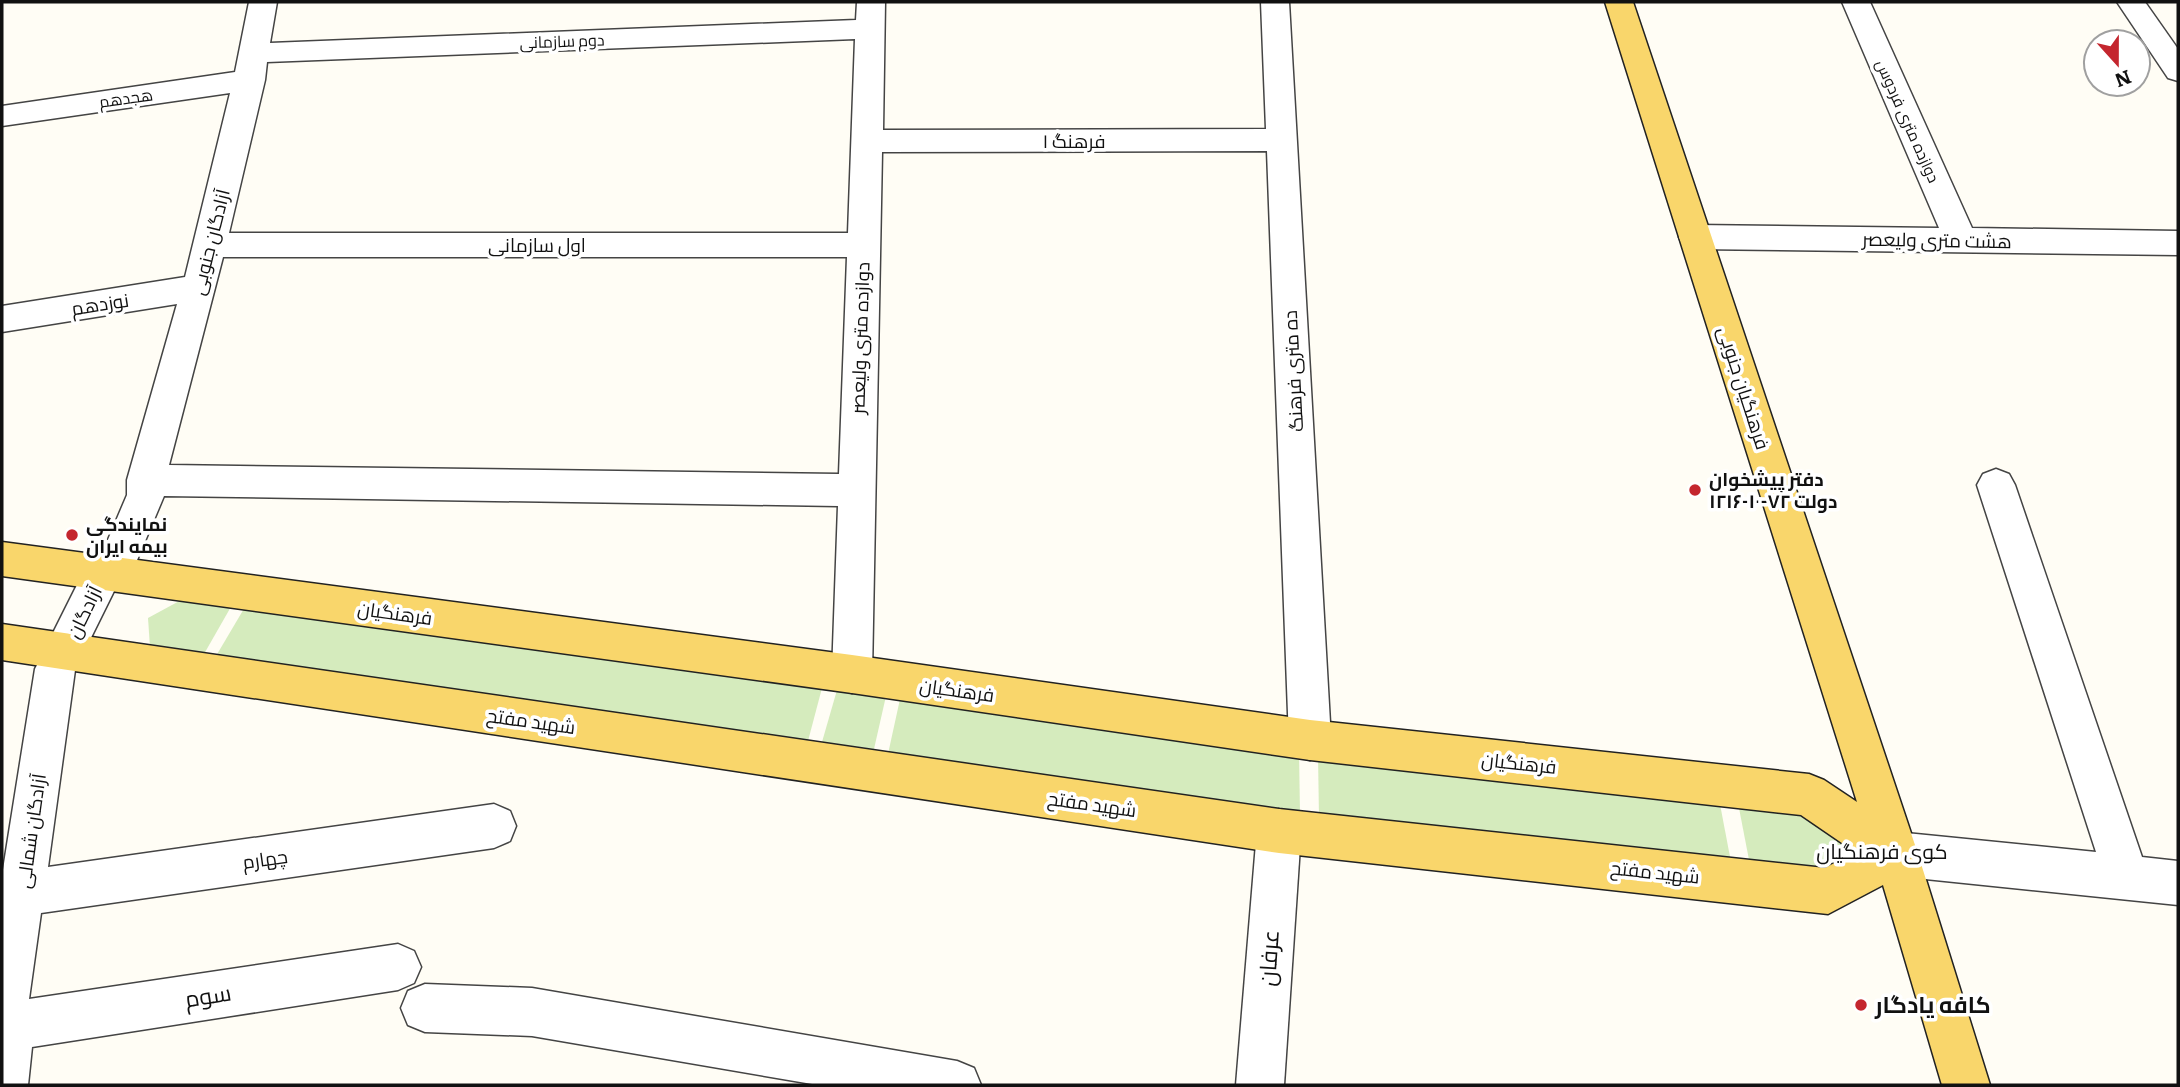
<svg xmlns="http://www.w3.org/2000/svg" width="2180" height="1087" font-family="Literata,Cairo,serif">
  <rect width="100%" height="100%" fill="#fffdf5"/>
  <g fill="#d5ebbd">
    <polygon points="183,599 232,605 204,654 150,647 148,618"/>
    <polygon points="245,607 822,688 808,741 216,656"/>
    <polygon points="837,690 886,696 874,749 822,742"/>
    <polygon points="900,699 1299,751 1300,813 888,754"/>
    <polygon points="1318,755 1719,799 1731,862 1319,818"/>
    <polygon points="1738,803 1804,811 1860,849 1819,871 1750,865"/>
  </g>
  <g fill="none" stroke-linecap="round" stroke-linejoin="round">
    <g stroke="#444" stroke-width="3">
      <g id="minor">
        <path d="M249 2H277L270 43 856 20 857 2H885L883 130 1266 129 1261 2H1289L1331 740 1325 754 1310 760 1295 754 1289 740 1267 151 882 152 872 674 866 687 852 693 838 687 832 674 838 506 164 496 135 565 117 585 75 670 48 867 494 804 510 811 516 826 510 841 494 848 41 913 29 999 398 944 414 951 421 967 414 983 398 990 32 1047 28 1085H2V876L35 669 89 561 107 542 127 495V480L177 304 2 332V306L185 277 230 93 2 126V106L235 72ZM855 39 848 233H229L265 80 267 62ZM223 257H847L839 474 169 465Z"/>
        <polygon points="1842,2 1870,2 1972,228 2178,231 2178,255 1695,249 1683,246 1679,237 1683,228 1695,225 1939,228"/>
        <polygon points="2117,2 2145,2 2178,49 2178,81 2168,78"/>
        <polygon points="1996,469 2009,474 2015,485 2142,857 2178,861 2178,905 1896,876 1880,870 1874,854 1880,838 1896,832 2096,852 1977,485 1983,474"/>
        <polygon points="1279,809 1295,816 1301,831 1284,1085 1236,1085 1257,831 1263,816"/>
        <polygon points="425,984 532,988 957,1061 974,1068 981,1085 818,1085 532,1036 425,1032 408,1025 401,1008 408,991"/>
      </g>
    </g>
    <g stroke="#222" stroke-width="3">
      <polygon id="major" points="1605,2 1633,2 1918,854 1990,1085 1942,1085 1883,885 1828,914 1279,853 2,660 2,624 1279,809 1825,868 1855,852 1801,815 1310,760 852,693 2,576 2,542 852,655 1310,720 1809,774 1824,780 1857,802"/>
    </g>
    <use href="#minor" fill="#fff" fill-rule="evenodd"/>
    <use href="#major" fill="#f9d66b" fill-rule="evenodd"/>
  </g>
  <g fill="#c4262e" stroke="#fff" stroke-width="2.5">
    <circle cx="1695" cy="490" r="7"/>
    <circle cx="72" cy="535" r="7"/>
    <circle cx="1861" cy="1005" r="7"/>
  </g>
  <g text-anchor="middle" stroke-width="7" stroke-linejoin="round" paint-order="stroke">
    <g font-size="16" fill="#111" stroke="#fff">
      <text transform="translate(562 41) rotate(-2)" y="6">دوم سازمانی</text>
      <text transform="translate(126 98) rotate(-8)" y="6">هجدهم</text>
      <text transform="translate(1908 121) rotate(66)" y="6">دوازده متری فردوس</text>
    </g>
    <g font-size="19" fill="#111" stroke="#fff">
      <text x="1074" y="148">فرهنگ ۱</text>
      <text transform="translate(1937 240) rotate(1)" y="7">هشت متری ولیعصر</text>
      <text transform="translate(210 242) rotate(-76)" y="7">آزادگان جنوبی</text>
      <text x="537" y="252">اول سازمانی</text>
      <text transform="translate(100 304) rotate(-9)" y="7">نوزدهم</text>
      <text transform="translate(860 338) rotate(-88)" y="7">دوازده متری ولیعصر</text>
      <text transform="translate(1293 371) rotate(-93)" y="7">ده متری فرهنگ</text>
      <text transform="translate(1744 388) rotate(72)" y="7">فرهنگیان جنوبی</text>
      <text transform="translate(84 612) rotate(-64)" y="7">آزادگان</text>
      <text transform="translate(395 613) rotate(8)" y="7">فرهنگیان</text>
      <text transform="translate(957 690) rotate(8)" y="7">فرهنگیان</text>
      <text transform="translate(531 721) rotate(8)" y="7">شهید مفتح</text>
      <text transform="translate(1519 763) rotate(6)" y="7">فرهنگیان</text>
      <text transform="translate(1092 804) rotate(8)" y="7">شهید مفتح</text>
      <text transform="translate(31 831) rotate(-82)" y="7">آزادگان شمالی</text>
      <text transform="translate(265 859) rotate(-8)" y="7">چهارم</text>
      <text transform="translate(1655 872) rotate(6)" y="7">شهید مفتح</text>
    </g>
    <g font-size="19" font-weight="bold" fill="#111" stroke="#fff" text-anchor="start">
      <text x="1709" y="486">دفتر پیشخوان<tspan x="1709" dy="22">دولت ۷۲-۱۰-۱۲۱۶</tspan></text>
      <text x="86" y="531">نمایندگی<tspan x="86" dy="22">بیمه ایران</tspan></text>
    </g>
    <g font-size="21" fill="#111" stroke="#fff">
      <text x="1882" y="859">کوی فرهنگیان</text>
    </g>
    <g font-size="23" fill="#111" stroke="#fff">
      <text transform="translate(1269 958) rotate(-86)" y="8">عرفان</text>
      <text transform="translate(208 996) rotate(-9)" y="8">سوم</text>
    </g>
    <g font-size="23" font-weight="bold" fill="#111" stroke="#fff" text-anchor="start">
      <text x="1875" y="1013">کافه یادگار</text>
    </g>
  </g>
  <rect width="2180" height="1087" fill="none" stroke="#111111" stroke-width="7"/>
  <g transform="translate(2117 63) rotate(159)"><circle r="33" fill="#ffffff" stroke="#a0a0a0" stroke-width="2"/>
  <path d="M0-5L12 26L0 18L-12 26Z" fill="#c4262e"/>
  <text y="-10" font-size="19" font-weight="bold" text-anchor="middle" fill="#111111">N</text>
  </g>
</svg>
